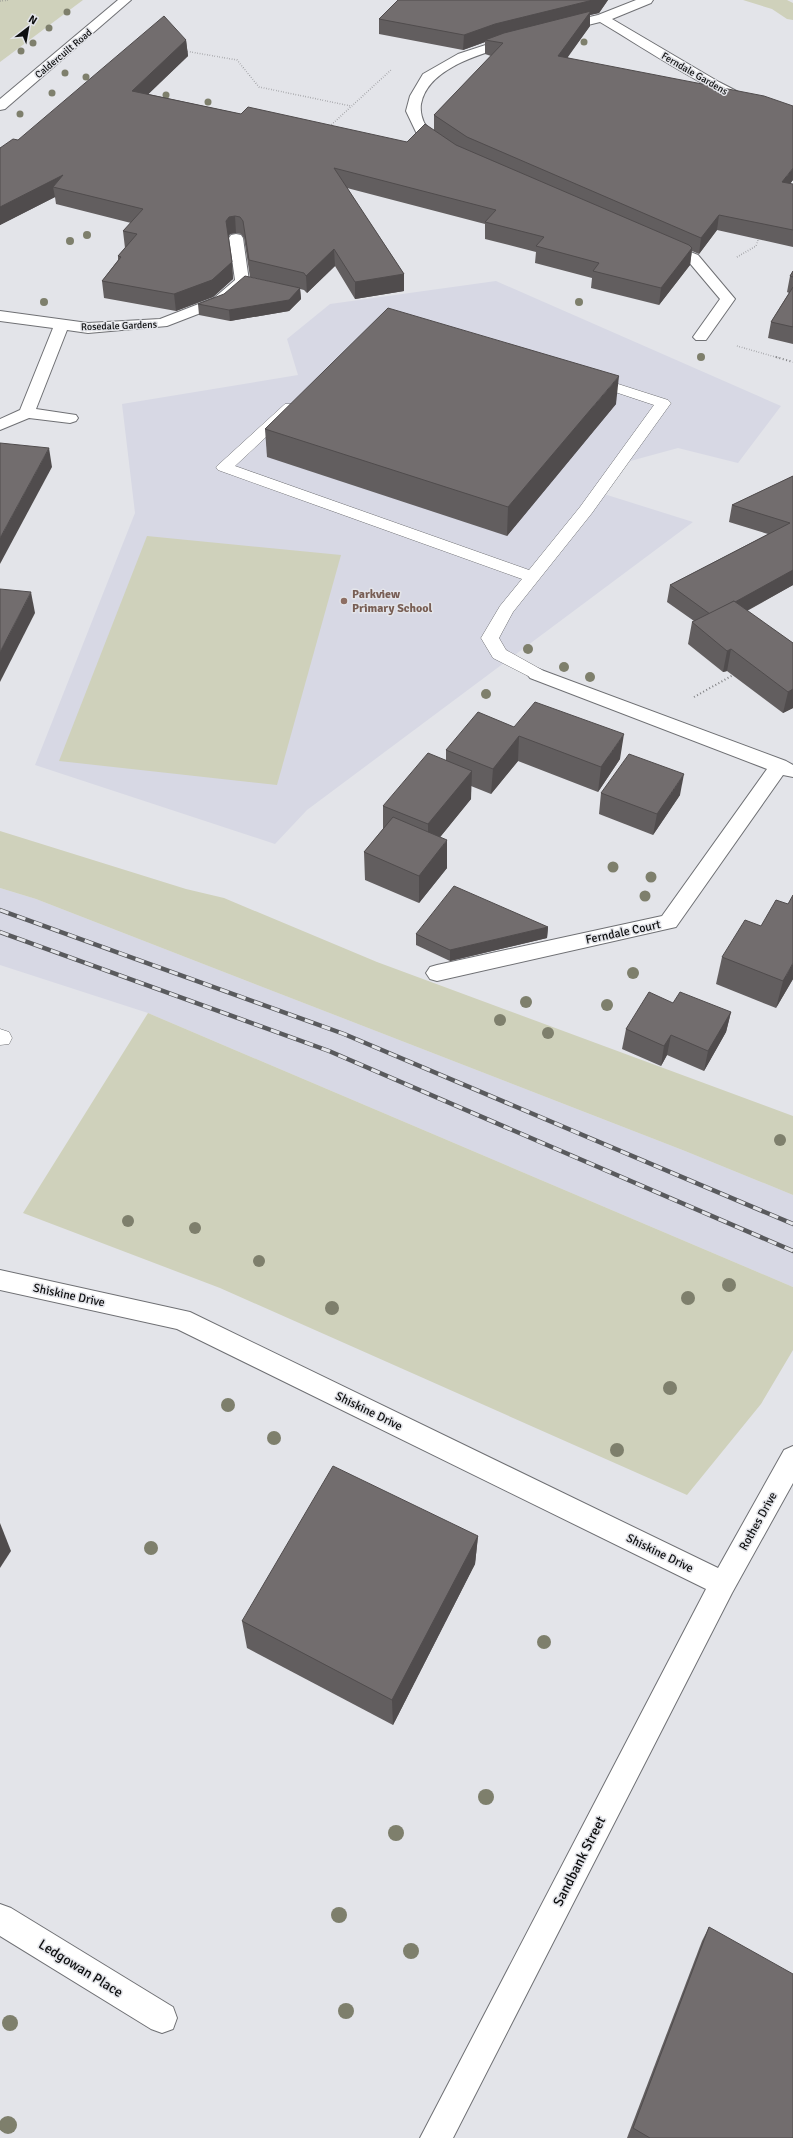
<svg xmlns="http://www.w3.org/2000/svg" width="793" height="2138" font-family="Signika,sans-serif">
  <rect width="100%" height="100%" fill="#e3e4e9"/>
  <g fill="#d7d8e4">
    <polygon points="496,281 781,406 738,463 678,448 623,463 604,494 693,522 307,810 275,844 35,765 135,513 122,404 298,375 287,339 330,304"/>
    <polygon points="0,888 36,899 685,1151 793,1195 793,1287 148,1013 0,965"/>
  </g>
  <g fill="#cfd1bb">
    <polygon points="0,0 83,0 0,62"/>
    <polygon points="743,0 787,0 793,3 793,20 787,19 772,9"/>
    <polygon points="147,536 341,555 277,785 59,761"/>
    <polygon points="0,831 186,889 224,898 377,962 793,1116 793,1195 685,1151 36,899 0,888"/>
    <polygon points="148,1013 793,1287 793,1350 761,1404 687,1495 220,1288 23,1213"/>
  </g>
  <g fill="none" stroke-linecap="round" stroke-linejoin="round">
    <g stroke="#6f7074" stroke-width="1">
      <g id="service">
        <polygon points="590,375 668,400 671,403 592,513 513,612 499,638 506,650 542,670 545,674 542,678 536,680 493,658 481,638 500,606 522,579 218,470 216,467 285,404 295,404 298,407 295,410 235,466 529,570 580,507 654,405 585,382 583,379 585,376"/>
        <polygon points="0,1029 9,1032 12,1038 9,1044 0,1045"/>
      </g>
    </g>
    <g stroke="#6f7074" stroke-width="2">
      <g id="minor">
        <path d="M636 0H653L651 3 612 19 719 82 748 97 793 112V120C722 102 662 59 600 22L560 32 554 28 556 25 598 15Z"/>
        <path d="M513 36 517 37 519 40 517 43C486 53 428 66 421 104 420 111 422 121 427 127 432 133 443 138 450 142L452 145 450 148H440L416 132 406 111 410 96 423 74 458 54Z"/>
        <polygon points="236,234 241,235 243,238 249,281 224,304 167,326 88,333 67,330 36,409 76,415 78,418 76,421 70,423 29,418 0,430 0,419 20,410 53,328 0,321 0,311 88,323 160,319 214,298 235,280 229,238 231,235"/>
        <polygon points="663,241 698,255 735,299 706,340 696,340 693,337 720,299 688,261 658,248 656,245 658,242"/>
        <polygon points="536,668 786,761 793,765 793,777 783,775 676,927 437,981 430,979 426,973 430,967 437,965 662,916 767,769 530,678 527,674 530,670"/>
        <polygon points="0,1904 11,1908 173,2007 177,2018 173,2029 162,2033 151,2029 0,1936"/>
      </g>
    </g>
    <g stroke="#6f7074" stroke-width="2">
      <g id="tertiary">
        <polygon points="118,0 131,0 5,109 0,110 0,99"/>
        <polygon points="0,1270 190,1312 718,1568 784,1450 793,1446 793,1483 732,1593 453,2138 420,2138 706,1589 177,1329 0,1290"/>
      </g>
    </g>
    <g stroke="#808184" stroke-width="1.5" stroke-dasharray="0.5 2" stroke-linecap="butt">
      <polyline points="0,1 9,0"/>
      <polyline points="185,51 237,60 259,87 351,106"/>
      <polyline points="333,126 330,126 391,70"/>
      <polyline points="737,257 756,246 759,237"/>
      <polyline points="737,346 779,358"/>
    </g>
    <g stroke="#808184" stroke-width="2" stroke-dasharray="1 2.5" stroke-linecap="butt">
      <polyline points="776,357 793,362"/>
      <polyline points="694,697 735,674"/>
    </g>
    <use href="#service" fill="#fff" fill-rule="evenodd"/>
    <use href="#minor" fill="#fff" fill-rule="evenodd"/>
    <use href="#tertiary" fill="#fff" fill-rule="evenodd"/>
    <g stroke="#595a5d" stroke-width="4.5">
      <g id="rail">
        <polyline points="0,910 344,1034 793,1224"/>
        <polyline points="0,932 329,1051 793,1251"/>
      </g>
    </g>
    <use href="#rail" stroke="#e3e4e9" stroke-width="3" stroke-dasharray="9" stroke-linecap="butt"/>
  </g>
  <g fill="#7e7f6c">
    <circle cx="67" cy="12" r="3.5"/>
    <circle cx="49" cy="28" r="3.5"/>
    <circle cx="584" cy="42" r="3.5"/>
    <circle cx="33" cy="43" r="3.5"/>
    <circle cx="21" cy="51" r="3.5"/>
    <circle cx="65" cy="73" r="3.5"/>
    <circle cx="86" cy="77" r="3.5"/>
    <circle cx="52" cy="93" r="3.5"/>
    <circle cx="166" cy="95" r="3.5"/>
    <circle cx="208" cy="102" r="3.5"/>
    <circle cx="20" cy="114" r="3.5"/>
    <circle cx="87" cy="235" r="4"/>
    <circle cx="70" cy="241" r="4"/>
    <circle cx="44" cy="302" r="4"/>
    <circle cx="579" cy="302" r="4"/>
    <circle cx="701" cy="357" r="4"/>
    <circle cx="528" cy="649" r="5"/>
    <circle cx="564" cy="667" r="5"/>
    <circle cx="590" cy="677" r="5"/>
    <circle cx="486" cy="694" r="5"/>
    <circle cx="613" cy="867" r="5.5"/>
    <circle cx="651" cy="877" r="5.5"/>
    <circle cx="645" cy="896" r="5.5"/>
    <circle cx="633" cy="973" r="6"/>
    <circle cx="526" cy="1002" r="6"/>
    <circle cx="607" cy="1005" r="6"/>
    <circle cx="500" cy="1020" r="6"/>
    <circle cx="548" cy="1033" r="6"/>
    <circle cx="780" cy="1140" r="6"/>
    <circle cx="128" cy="1221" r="6"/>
    <circle cx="195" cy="1228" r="6"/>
    <circle cx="259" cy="1261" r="6"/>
    <circle cx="729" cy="1285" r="7"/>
    <circle cx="688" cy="1298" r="7"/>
    <circle cx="332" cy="1308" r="7"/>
    <circle cx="670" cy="1388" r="7"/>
    <circle cx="228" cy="1405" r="7"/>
    <circle cx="274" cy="1438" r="7"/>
    <circle cx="617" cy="1450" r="7"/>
    <circle cx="151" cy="1548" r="7"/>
    <circle cx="544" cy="1642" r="7"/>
    <circle cx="486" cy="1797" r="8"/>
    <circle cx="396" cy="1833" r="8"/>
    <circle cx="339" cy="1915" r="8"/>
    <circle cx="411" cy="1951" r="8"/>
    <circle cx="346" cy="2011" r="8"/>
    <circle cx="10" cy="2023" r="8"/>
    <circle cx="8" cy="2125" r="9"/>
  </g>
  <g fill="#625e5f">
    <polygon points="398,0 608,0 599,13 590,15 590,26 567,57 793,180 790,184 793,184 793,247 717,230 699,254 692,251 690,265 659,305 591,288 592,278 535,263 536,252 485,239 485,224 347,188 404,274 404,291 355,299 335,266 307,293 304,290 300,289 301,299 289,311 230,321 199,315 198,304 280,284 250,277 244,238 241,234 236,233 230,234 228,237 232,262 233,279 213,297 176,311 104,298 102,281 118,260 118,256 125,248 123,231 131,223 56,204 55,197 0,225 0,148 18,140 186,40 188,56 148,94 241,114 407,142 434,130 434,115 491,56 485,54 485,42 463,50 379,34 379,19"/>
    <polygon points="793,271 793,344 768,338 771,322 789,293 787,292 790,276"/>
    <polygon points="616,404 507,536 267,457 265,429"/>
    <polygon points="793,476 793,585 747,611 793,643 793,708 783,713 727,671 723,672 688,644 692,622 694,621 667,602 670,585 768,534 729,522 732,505"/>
    <polygon points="514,727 620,759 598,792 518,761 491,794 471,786 471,799 440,837 447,868 419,903 365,880 364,852 383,829 383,806 446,760 446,750"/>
    <polygon points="601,793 680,795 653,835 599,814"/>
    <polygon points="548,927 547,938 450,961 416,945 416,934"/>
    <polygon points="722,957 793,979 776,1008 716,984"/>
    <polygon points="731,1012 726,1032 704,1071 667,1055 661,1066 622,1049 626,1029"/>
    <polygon points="478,1536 475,1564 393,1725 247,1648 242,1621"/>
    <polygon points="709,1927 793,2138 627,2138 702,1941"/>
  </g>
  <g fill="#504c4d">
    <polygon points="593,0 608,0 599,13 590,15 590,26 558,71 558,56 587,16 485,40 485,42 463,50 464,35 495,24"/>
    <polygon points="186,40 188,56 134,108 132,91"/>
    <polygon points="793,168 793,180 779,197 782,182"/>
    <polygon points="63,175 53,187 55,197 0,225 0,207"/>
    <polygon points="719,215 717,230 699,254 701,238"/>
    <polygon points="235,216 236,233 230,234 228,238 226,221 229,217"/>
    <polygon points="692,248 690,265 659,305 661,288"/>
    <polygon points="334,249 335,266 307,293 306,276"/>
    <polygon points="232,262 233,279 213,297 176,311 174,294"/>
    <polygon points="404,274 404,291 355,299 355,282"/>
    <polygon points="300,288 301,299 289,311 230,321 229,310"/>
    <polygon points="619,376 616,404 507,536 508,507"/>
    <polygon points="49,448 52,467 0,564 0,538"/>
    <polygon points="793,570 793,585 708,632 711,615"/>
    <polygon points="31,592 35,613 0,682 0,652"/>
    <polygon points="731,649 727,671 723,672 727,651"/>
    <polygon points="793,689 793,708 783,713 788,692"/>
    <polygon points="624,734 620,759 598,792 601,767"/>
    <polygon points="519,736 518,761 491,794 493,769"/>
    <polygon points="472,771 471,799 428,852 428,824"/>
    <polygon points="684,774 680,795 653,835 657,814"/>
    <polygon points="447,840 447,868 419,903 419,876"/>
    <polygon points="548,927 547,938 450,961 450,950"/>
    <polygon points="793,963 793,979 776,1008 783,981"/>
    <polygon points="731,1012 726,1032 704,1071 708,1051"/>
    <polygon points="671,1035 667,1055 661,1066 664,1046"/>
    <polygon points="0,1523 11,1551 0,1568"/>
    <polygon points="478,1536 475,1564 393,1725 392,1700"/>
  </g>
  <g fill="#726d6e" stroke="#504c4d">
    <polygon points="398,0 593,0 495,24 464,35 379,19"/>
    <polygon points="591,11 558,56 764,96 793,106 793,168 782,182 793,184 793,230 719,215 701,238 467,137 434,115 503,43 485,40 504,33"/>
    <polygon points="164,16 186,40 132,91 241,114 248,107 407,142 425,124 456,145 689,245 692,248 661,288 593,271 599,263 536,246 544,237 485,222 496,210 334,168 404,274 355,282 334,249 306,276 304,273 249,260 243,221 240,217 235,216 229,217 226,221 232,262 212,280 174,294 102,281 121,257 118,256 137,234 123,231 143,209 53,187 63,175 0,207 0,148 13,139 18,140"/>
    <polygon points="793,271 793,277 790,276"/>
    <polygon points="245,276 300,288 289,300 229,310 198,304 224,294"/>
    <polygon points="793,287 793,327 771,322"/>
    <polygon points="388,308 619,376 508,507 265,429"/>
    <polygon points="0,443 49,448 0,538"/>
    <polygon points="793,476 793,570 735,602 734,601 710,614 670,585 790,523 732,505"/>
    <polygon points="0,589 31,592 0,652"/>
    <polygon points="734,601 793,643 793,689 788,692 731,649 727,651 692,622"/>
    <polygon points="535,702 624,734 601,767 519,736 493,769 446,750 478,712 514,727"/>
    <polygon points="428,753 472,771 428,824 383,806"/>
    <polygon points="629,754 684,774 657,814 601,793"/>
    <polygon points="393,817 447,840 419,876 364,852"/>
    <polygon points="454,886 548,927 450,950 416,934"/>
    <polygon points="793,895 793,963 783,981 722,957 745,920 761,926 776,900 788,904"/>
    <polygon points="649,992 673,1003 680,992 731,1012 708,1051 671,1035 664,1046 626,1029"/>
    <polygon points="333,1466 478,1536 392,1700 242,1621"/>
    <polygon points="709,1927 793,1974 793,2138 650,2138 633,2128"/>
  </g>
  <circle fill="#8d6e63" stroke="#e3e4e9" stroke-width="1.5" cx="344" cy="601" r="4"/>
  <g text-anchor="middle" stroke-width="3" stroke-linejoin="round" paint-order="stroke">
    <g font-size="10" fill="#0e0f10" stroke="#e3e4e9">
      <text transform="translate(63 53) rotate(-40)" y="4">Caldercuilt Road</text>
      <text transform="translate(695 73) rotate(30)" y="4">Ferndale Gardens</text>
      <text transform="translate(119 325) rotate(-2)" y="4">Rosedale Gardens</text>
    </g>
    <g font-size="12" font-weight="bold" fill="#785e54" stroke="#e3e4e9" text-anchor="start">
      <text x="352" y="598">Parkview<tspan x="352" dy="14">Primary School</tspan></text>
    </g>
    <g font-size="12" fill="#0e0f10" stroke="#e3e4e9">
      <text transform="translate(623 932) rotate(-12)" y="4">Ferndale Court</text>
      <text transform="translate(69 1295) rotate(12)" y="4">Shiskine Drive</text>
      <text transform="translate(369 1411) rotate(26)" y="4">Shiskine Drive</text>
      <text transform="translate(758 1521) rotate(-61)" y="4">Rothes Drive</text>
      <text transform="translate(660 1553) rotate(26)" y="4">Shiskine Drive</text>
    </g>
    <g font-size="14" fill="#0e0f10" stroke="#e3e4e9">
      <text transform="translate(579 1861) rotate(-63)" y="5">Sandbank Street</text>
      <text transform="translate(81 1968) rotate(32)" y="5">Ledgowan Place</text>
    </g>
  </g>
  <g transform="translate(28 28) rotate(31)" stroke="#e3e4e9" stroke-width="3" paint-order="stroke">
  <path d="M0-3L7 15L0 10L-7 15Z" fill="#0e0f10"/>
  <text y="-6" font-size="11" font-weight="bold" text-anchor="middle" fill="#0e0f10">N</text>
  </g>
</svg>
